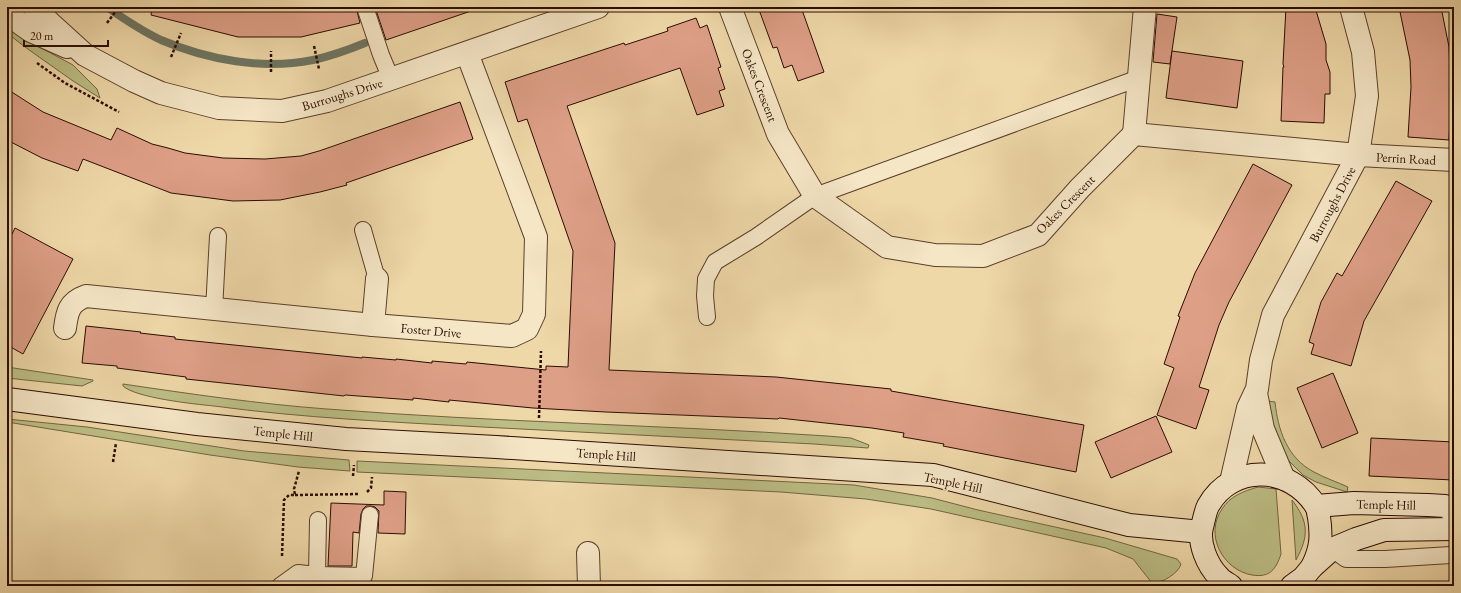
<svg xmlns="http://www.w3.org/2000/svg" width="1461" height="593" font-family="'EB Garamond',serif">
  <rect width="100%" height="100%" fill="#efd8a8"/>
  <filter id="stains"><feTurbulence type="fractalNoise" baseFrequency=".005" numOctaves="4"/><feColorMatrix values="0 0 0 0 .2 0 0 0 0 .09 0 0 0 0 .02 0 0 0 .5 -.17"/></filter>
  <radialGradient id="worn" r=".72"><stop offset=".6" stop-color="#630" stop-opacity="0"/><stop offset="1" stop-color="#630" stop-opacity=".3"/></radialGradient>
  <g fill="#bcbe85" stroke="#736542">
    <polygon points="7,24 28,41 73,65 97,89 100,98 73,81 25,47 7,33"/>
    <polygon points="7,367 93,380 93,381 82,386 7,378"/>
    <path d="M123 384C191 394 259 404 327 409 494 422 661 425 827 436L851 438 869 445 868 448 814 444C703 438 593 433 482 427 393 422 303 418 214 406 194 404 136 398 123 386Z"/>
    <path d="M1268 401 1275 402C1278 430 1287 458 1314 472 1325 478 1337 482 1348 487L1347 492 1316 482 1303 475 1285 457 1278 447Z"/>
    <polygon points="7,419 87,427 244,451 349,460 350,471 298,467 210,455 7,422"/>
    <path d="M357 461 854 485 932 498 978 510 1105 538 1177 559 1181 564C1179 573 1161 584 1152 583L1133 559 1106 548 931 509 866 499 781 492 357 472Z"/>
    <path d="M1258 487 1276 489 1281 554C1276 569 1270 578 1252 575 1223 570 1204 535 1222 509 1230 496 1244 491 1258 487Z"/>
    <path d="M1292 500C1309 522 1309 536 1296 560Z"/>
  </g>
  <g fill="none" stroke-linecap="round" stroke-linejoin="round">
    <path stroke="#6e7562" stroke-width="8" d="M107 7C124 19 142 31 161 40 208 60 263 70 313 60 331 56 348 50 365 43"/>
  </g>
  <g fill="#de9f87" stroke="#2a0c00">
    <polygon points="152,7 356,7 360,23 301,37 238,37 151,15"/>
    <polygon points="375,7 471,7 471,11 386,40"/>
    <polygon points="758,7 801,7 824,72 798,81 792,65 784,68 777,47 773,48"/>
    <polygon points="1286,7 1315,7 1326,44 1326,60 1330,72 1330,94 1325,94 1324,123 1281,121 1283,67 1284,67 1283,64"/>
    <polygon points="1399,7 1441,7 1449,47 1451,95 1449,140 1408,137 1411,87 1410,60"/>
    <polygon points="1157,14 1177,17 1170,64 1153,62"/>
    <polygon points="696,18 700,28 707,25 721,67 718,68 725,89 719,91 724,106 697,115 680,68 567,106 615,243 609,370 776,377 891,389 891,391 1084,425 1076,472 943,446 944,444 903,437 904,433 872,428 779,418 778,419 606,412 533,408 449,400 449,402 413,398 413,400 345,395 344,396 186,379 186,377 117,368 117,366 82,363 86,326 141,332 140,333 175,337 175,339 362,358 362,357 396,360 396,359 432,363 432,361 466,364 467,362 546,370 546,366 568,367 573,251 527,119 518,122 505,82 624,43 625,45 668,31 667,28"/>
    <polygon points="1172,51 1243,61 1237,108 1166,98"/>
    <polygon points="7,89 43,112 111,140 117,128 152,144 168,148 185,153 223,158 265,159 301,156 319,151 460,102 473,139 346,183 347,185 320,192 280,200 233,201 171,193 83,159 78,171 42,158 7,140"/>
    <polygon points="1253,164 1292,185 1229,302 1219,325 1199,387 1209,390 1196,429 1157,415 1174,368 1164,364 1180,317 1178,316 1195,273"/>
    <polygon points="1396,181 1432,201 1364,321 1351,366 1311,354 1314,344 1309,342 1321,302 1337,273 1342,276"/>
    <polygon points="15,228 73,259 23,354 7,345 7,244"/>
    <polygon points="1333,373 1358,433 1322,448 1297,388"/>
    <polygon points="1156,416 1172,452 1111,478 1095,442"/>
    <polygon points="1371,438 1454,442 1453,480 1369,476"/>
    <polygon points="384,491 406,492 405,534 378,533 379,511 375,507 371,506 366,506 363,509 361,514 359,533 353,532 352,566 328,566 331,503 384,505"/>
  </g>
  <g fill="none" stroke-linecap="round" stroke-linejoin="round">
    <g stroke="#5b3f2a" stroke-width="18">
      <g id="lane">
        <polyline points="365,7 381,55 391,79"/>
        <polyline points="363,230 377,279"/>
        <polyline points="214,310 218,236"/>
        <polyline points="707,317 705,296 706,279 715,262 756,237 815,196 1139,78"/>
        <polyline points="1332,549 1346,559 1385,559 1451,555 1454,553"/>
        <polyline points="317,575 364,576 370,515"/>
        <polyline points="280,586 298,573 317,575 318,520"/>
      </g>
    </g>
    <g stroke="#5b3f2a" stroke-width="24">
      <g id="street">
        <polyline points="34,7 52,25 85,55 134,81 161,93 219,108 282,111 327,101 598,7"/>
        <polyline points="730,7 778,134 815,196 887,247 935,255 983,256 1038,235 1080,188 1134,134 1358,155 1454,160"/>
        <polyline points="7,14 31,31 67,47"/>
        <polyline points="1134,134 1145,7"/>
        <polyline points="373,325 377,279"/>
        <path d="M65 328C67 312 69 302 86 296L373 325 512 336 527 329 534 314 536 237 467 53"/>
        <polyline points="1256,393 1263,429 1284,479"/>
        <polyline points="1231,482 1248,408 1257,389 1261,360 1273,315 1358,155 1367,96 1363,52 1351,7"/>
        <polyline points="588,553 589,586"/>
      </g>
    </g>
    <g stroke="#2a0c00" stroke-width="24">
      <g id="secondary">
        <polyline points="7,399 197,424 346,439 496,447 933,475 1129,525 1201,532"/>
        <polyline points="1316,506 1354,503 1428,505 1445,506 1454,512"/>
        <path d="M1231 586C1227 583 1222 581 1219 577 1207 565 1198 543 1202 527 1204 520 1205 512 1208 506 1232 463 1290 465 1316 506 1318 509 1318 514 1319 517 1322 537 1321 549 1312 567"/>
        <polyline points="1292,586 1303,578 1312,567 1332,549 1356,539 1384,530 1454,529"/>
      </g>
    </g>
    <g stroke="#2a0c00" stroke-width="2.5" stroke-dasharray="3 2" stroke-linecap="butt">
      <polyline points="107,23 119,7"/>
      <polyline points="314,46 319,69"/>
      <polyline points="171,57 181,33"/>
      <polyline points="37,63 65,83 119,112"/>
      <polyline points="271,72 271,51"/>
      <polyline points="539,418 541,351"/>
      <polyline points="113,462 116,443"/>
      <polyline points="353,476 354,465"/>
      <polyline points="367,492 371,488 372,477"/>
      <polyline points="295,495 360,494"/>
      <polyline points="282,556 284,500 289,495 295,495 294,489 299,471"/>
    </g>
    <use href="#lane" stroke="#f5e6c6" stroke-width="16"/>
    <use href="#street" stroke="#f5e6c6" stroke-width="22"/>
    <use href="#secondary" stroke="#f5e6c6" stroke-width="22"/>
  </g>
  <g text-anchor="middle" stroke-width="3" stroke-linejoin="round" paint-order="stroke">
    <g font-size="13" fill="#2a0c00" stroke="#f5e6c6">
      <text transform="translate(760 85) rotate(69)" y="5">Oakes Crescent</text>
      <text transform="translate(342 94) rotate(-17)" y="5">Burroughs Drive</text>
      <text transform="translate(1406 158) rotate(3)" y="5">Perrin Road</text>
      <text transform="translate(1065 204) rotate(-45)" y="5">Oakes Crescent</text>
      <text transform="translate(1332 204) rotate(-62)" y="5">Burroughs Drive</text>
      <text transform="translate(431 330) rotate(5)" y="5">Foster Drive</text>
      <text transform="translate(283 433) rotate(6)" y="5">Temple Hill</text>
      <text transform="translate(606 454) rotate(4)" y="5">Temple Hill</text>
      <text transform="translate(953 482) rotate(12)" y="5">Temple Hill</text>
      <text transform="translate(1386 504) rotate(1)" y="5">Temple Hill</text>
    </g>
  </g>
  <rect width="1461" height="593" fill="none" stroke="#efd8a8" stroke-width="24"/>
  <rect x="8" y="8" width="1445" height="577" fill="none" stroke="#2a0c00" stroke-width="2"/>
  <rect x="12" y="12" width="1437" height="569" fill="none" stroke="#2a0c00"/>
  <path d="M24 40v6h84v-6" fill="none" stroke="#2a0c00" stroke-width="2"/>
  <text x="30" y="40" font-size="12" fill="#2a0c00" stroke="#f5e6c6" stroke-width="3" paint-order="stroke">20 m</text>
  <rect width="100%" height="100%" filter="url(#stains)"/>
  <rect width="100%" height="100%" fill="url(#worn)"/>
</svg>
